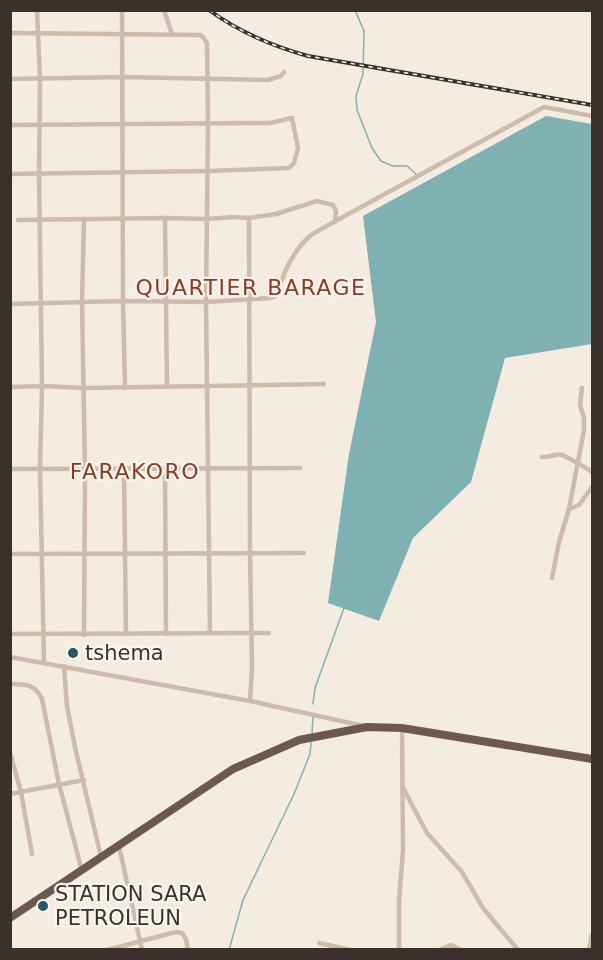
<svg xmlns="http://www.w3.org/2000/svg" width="603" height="960" font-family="'DejaVu Sans',sans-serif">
  <rect width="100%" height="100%" fill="#f4ebe1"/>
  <polygon fill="#7fb0b2" points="546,116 592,124 592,344 505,358 471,482 413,538 379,621 328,603 349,454 376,322 363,216"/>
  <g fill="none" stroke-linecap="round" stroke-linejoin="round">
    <g stroke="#7fb0b2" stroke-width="1.5">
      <polyline points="355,10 364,31 363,74 356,96 357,110 372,148 381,161 393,166 407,166 416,174"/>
      <polyline points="313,704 315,688 344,608"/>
      <polyline points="312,733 313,717"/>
      <polyline points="229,950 243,900 294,794 310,754 311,742"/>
    </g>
    <g stroke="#cdbbac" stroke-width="4.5">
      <polyline points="37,10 40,78 39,173 42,386 40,469 44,662"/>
      <polyline points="122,10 123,301 125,388"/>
      <polyline points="164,10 172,34"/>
      <polyline points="10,33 201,35 207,43 208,123 206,302 210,633"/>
      <polyline points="10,79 122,77 268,80 281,76 284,72"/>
      <polyline points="10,125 270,123 292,118 298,148 294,163 289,168 208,171 10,174"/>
      <polyline points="165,218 167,386"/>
      <polyline points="249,218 250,552 252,668 250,701"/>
      <polyline points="84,219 82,302 85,470 84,635"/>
      <polyline points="18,220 165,218 207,219 233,217 249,218 276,214 317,201 333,205 336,211 335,222"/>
      <path d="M10 304 123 301 206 302 271 298 276 296C282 277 292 252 308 238 314 232 324 228 332 223L544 107 592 116"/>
      <polyline points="10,387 42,386 84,388 324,384"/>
      <path d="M542 457C550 458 555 453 562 455 566 456 588 469 592 472"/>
      <polyline points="10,469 300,468"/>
      <polyline points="124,469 126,634"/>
      <polyline points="165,469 166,634"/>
      <polyline points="569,509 579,505 592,487"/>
      <polyline points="10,554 304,553"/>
      <polyline points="552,578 559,542 569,509 584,430 584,418 580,405 582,388"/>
      <polyline points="10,634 269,633"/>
      <polyline points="10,657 250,701 364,726"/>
      <polyline points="64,666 67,706 75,747 101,857"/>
      <path d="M10 684C26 684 35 684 42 699L59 784 82 871"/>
      <polyline points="10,752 21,792 32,854"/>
      <polyline points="402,786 427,833 462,872 483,908 518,950"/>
      <polyline points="10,794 84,780"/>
      <polyline points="119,846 142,950"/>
      <polyline points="319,943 351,950"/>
      <polyline points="107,950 176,932 182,933 186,939 188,950"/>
      <polyline points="399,950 399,901 403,850 402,728"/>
      <polyline points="439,950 451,945 461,950"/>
      <polyline points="589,950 592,935"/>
    </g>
    <polyline stroke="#6c584f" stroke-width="8" points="10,918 233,769 299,740 367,727 402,728 592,759"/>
    <g stroke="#3b302b" stroke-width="4">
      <path id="rail" d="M209 10C239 32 272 46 308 56L592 105"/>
    </g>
    <use href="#rail" stroke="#fbf5ee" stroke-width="1.5" stroke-dasharray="4.5" stroke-linecap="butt"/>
  </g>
  <g fill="#1f5a5e" stroke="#fbf5ee" stroke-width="2">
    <circle cx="73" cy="653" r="6"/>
    <circle cx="43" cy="906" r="6"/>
  </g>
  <g text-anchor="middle" stroke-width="4.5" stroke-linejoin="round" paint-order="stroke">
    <g font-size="21" fill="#3b302b" stroke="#fbf5ee" text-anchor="start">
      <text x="85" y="660">tshema</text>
      <text x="55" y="901">STATION SARA<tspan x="55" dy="24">PETROLEUN</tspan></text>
    </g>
    <g font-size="22" letter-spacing="1.5" fill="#8c3b22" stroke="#fbf5ee">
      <text x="251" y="295">QUARTIER BARAGE</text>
      <text x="135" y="479">FARAKORO</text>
    </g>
  </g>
  <rect width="603" height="960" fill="none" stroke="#3b302b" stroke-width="24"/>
</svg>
